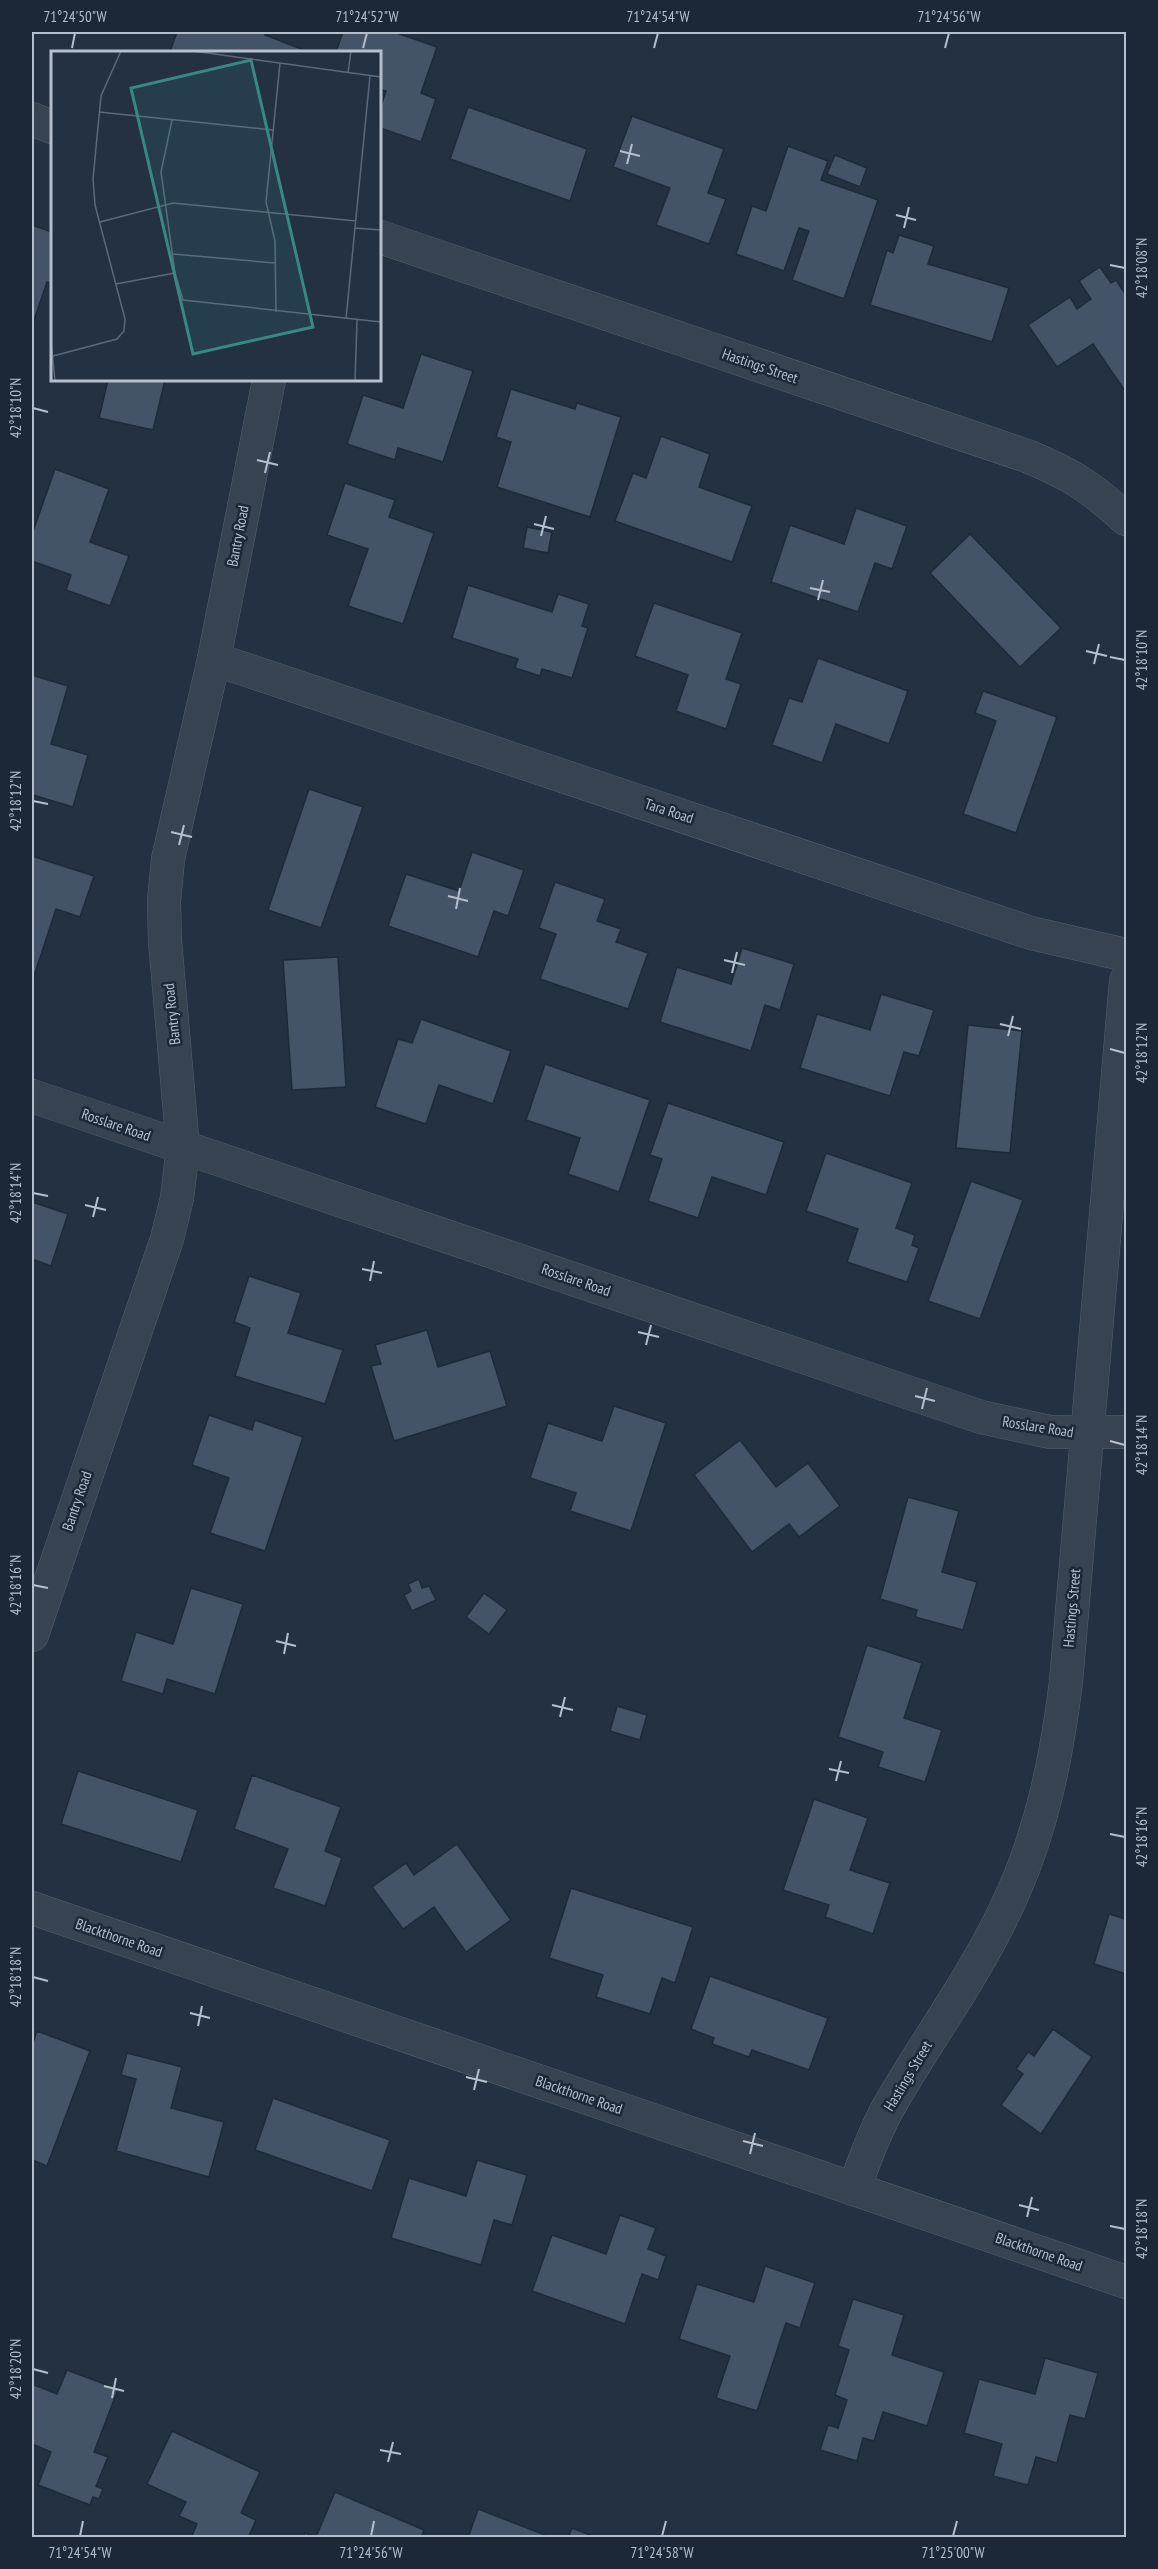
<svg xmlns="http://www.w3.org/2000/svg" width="1158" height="2569" font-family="'PT Sans Narrow',sans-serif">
  <rect width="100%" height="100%" fill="#233143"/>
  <g fill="#445367" stroke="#1f2a39" stroke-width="1.5">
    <polygon points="177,32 266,32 265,35 304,50 303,52 170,52"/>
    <polygon points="343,32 394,32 437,47 421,93 436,99 421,142 380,128 380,109 386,91 380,89 380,52 336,52"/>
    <polygon points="468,107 587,149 570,201 450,159"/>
    <polygon points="632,116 724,149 708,193 726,199 709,244 656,225 670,188 613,167"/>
    <polygon points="788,146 828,161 821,180 878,200 844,299 792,280 809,231 799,228 784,271 736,254 752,206 766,211"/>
    <polygon points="835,155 867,168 860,187 827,174"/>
    <polygon points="32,225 52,232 52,283 47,282 32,326"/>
    <polygon points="899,235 934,246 928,264 1009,288 992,342 870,305 887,250 893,253"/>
    <polygon points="1100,267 1111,283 1116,280 1126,295 1125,391 1093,344 1057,367 1028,325 1070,297 1077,309 1091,299 1079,281"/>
    <polygon points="421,354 473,371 443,462 398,448 395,460 347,444 363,395 403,408"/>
    <polygon points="108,380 165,380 153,430 99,418"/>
    <polygon points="511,389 575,409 577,403 621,417 590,517 497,487 511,442 496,437"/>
    <polygon points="661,436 710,454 699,487 752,506 732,562 615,521 633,473 646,478"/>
    <polygon points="55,469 109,489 90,542 129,556 110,606 66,590 71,575 32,561 32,534"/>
    <polygon points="345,483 395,500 389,517 434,533 403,624 348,606 368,549 327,535"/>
    <polygon points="856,508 907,526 892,569 875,563 858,612 771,582 790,525 844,544"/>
    <polygon points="527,527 552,532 548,553 523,548"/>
    <polygon points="970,534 1061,628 1020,667 930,573"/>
    <polygon points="468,585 552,612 558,594 589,604 582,626 588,628 572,678 542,669 540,676 515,668 518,659 452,638"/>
    <polygon points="654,603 742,633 726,679 741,684 726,729 676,711 688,675 635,656"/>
    <polygon points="818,658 908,691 889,744 836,724 822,763 772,745 789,698 802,702"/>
    <polygon points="32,675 68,686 51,744 88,755 73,807 33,795 32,800"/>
    <polygon points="983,691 1057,717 1016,833 963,814 996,721 975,713"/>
    <polygon points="309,789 363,807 321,928 268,910"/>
    <polygon points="472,852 524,870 508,916 494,911 478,957 388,926 406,874 459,891"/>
    <polygon points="32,856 94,876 80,917 56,909 32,982"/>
    <polygon points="555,882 605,899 597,921 621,929 616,942 648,953 628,1009 540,979 556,934 539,928"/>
    <polygon points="742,948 794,964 780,1010 765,1005 751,1051 660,1022 677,967 731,984"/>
    <polygon points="338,957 346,1087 292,1090 283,960"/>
    <polygon points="881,994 934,1010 919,1056 904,1052 890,1096 800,1068 817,1014 870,1030"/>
    <polygon points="421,1019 511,1051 493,1104 439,1085 426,1124 375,1107 398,1039 412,1043"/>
    <polygon points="968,1025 1022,1031 1010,1153 956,1148"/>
    <polygon points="545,1064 650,1100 619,1192 568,1174 580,1138 526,1120"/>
    <polygon points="668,1103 784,1142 766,1195 712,1177 698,1218 648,1201 662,1159 650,1155"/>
    <polygon points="826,1153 912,1183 896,1228 915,1235 912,1245 919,1248 907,1282 847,1262 858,1229 806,1211"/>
    <polygon points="971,1181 1023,1200 980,1319 928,1301"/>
    <polygon points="32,1202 68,1214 51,1266 32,1259"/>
    <polygon points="249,1276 301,1293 288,1333 343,1350 325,1404 235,1376 250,1328 234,1322"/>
    <polygon points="427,1330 438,1367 490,1351 507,1406 394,1441 371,1366 381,1364 375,1345"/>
    <polygon points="614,1406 666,1423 631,1531 570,1511 576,1493 530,1478 548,1423 602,1441"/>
    <polygon points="209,1415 252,1430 255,1420 303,1437 265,1551 210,1533 229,1478 192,1465"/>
    <polygon points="740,1440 776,1487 808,1463 840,1506 799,1537 789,1524 752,1552 694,1475"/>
    <polygon points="908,1497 959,1511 942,1572 977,1582 963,1630 915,1617 917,1610 880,1599"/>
    <polygon points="419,1579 422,1588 429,1586 436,1600 412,1611 404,1595 411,1591 408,1584"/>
    <polygon points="191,1588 243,1604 215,1694 167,1679 163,1694 121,1681 136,1632 173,1644"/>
    <polygon points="484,1593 507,1610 489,1634 466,1617"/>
    <polygon points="867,1645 922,1663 904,1718 942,1730 925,1782 878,1767 883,1752 838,1737"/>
    <polygon points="617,1706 647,1715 640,1740 610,1731"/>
    <polygon points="78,1771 198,1810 181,1862 61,1824"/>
    <polygon points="252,1775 341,1807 325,1851 342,1858 325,1906 273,1888 288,1849 234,1829"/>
    <polygon points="814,1799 868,1818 850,1870 890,1883 873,1934 825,1917 829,1905 783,1890"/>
    <polygon points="457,1844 511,1920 466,1952 434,1907 403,1929 372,1887 406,1863 414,1875"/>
    <polygon points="571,1888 693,1927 675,1983 662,1978 650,2014 596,1997 603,1975 549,1958"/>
    <polygon points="1109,1914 1126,1919 1126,1974 1094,1964"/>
    <polygon points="710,1976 828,2018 809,2070 752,2050 749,2057 712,2044 714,2038 691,2029"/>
    <polygon points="1053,2029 1092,2057 1041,2134 1001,2105 1023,2074 1016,2069 1028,2052 1034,2056"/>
    <polygon points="37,2031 90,2051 47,2166 32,2160 32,2046"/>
    <polygon points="127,2053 182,2067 171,2108 224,2122 209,2177 116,2151 136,2079 121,2075"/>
    <polygon points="273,2098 390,2140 372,2191 255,2150"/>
    <polygon points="477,2160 527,2175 512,2225 494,2220 481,2265 391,2238 409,2178 466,2196"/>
    <polygon points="620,2215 656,2228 648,2249 666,2256 658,2280 642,2274 625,2324 532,2291 552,2235 606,2254"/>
    <polygon points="765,2266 815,2283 800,2328 786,2323 757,2411 716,2398 730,2356 679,2339 697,2284 754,2302"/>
    <polygon points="853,2299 904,2315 892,2355 944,2372 927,2426 883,2412 874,2441 863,2438 857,2461 820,2450 828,2425 838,2428 847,2400 835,2395 849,2350 838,2346"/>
    <polygon points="1045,2358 1098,2373 1085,2419 1070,2415 1057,2463 1036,2457 1028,2485 993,2476 1002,2444 964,2433 979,2379 1035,2394"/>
    <polygon points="67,2370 118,2389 94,2452 108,2457 96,2486 103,2489 99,2499 93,2497 90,2505 38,2485 51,2452 32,2444 32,2384 57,2394"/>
    <polygon points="172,2431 260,2472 241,2513 256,2520 248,2538 191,2538 197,2524 179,2516 186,2502 147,2484"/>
    <polygon points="335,2492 424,2530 421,2538 303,2538 305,2533 316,2537"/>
    <polygon points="478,2509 553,2538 468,2538"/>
    <polygon points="572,2528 595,2537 595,2538 568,2538"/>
  </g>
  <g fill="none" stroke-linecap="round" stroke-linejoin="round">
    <g stroke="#56616f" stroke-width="34">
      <g id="minor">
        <polyline points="32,119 52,127"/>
        <path d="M380 237 1027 456C1071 474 1091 487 1126 519"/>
        <polyline points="214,659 1031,933 1126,955"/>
        <polyline points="32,1096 981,1417 1050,1432 1126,1432"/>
        <polyline points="32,1635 167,1239 177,1198 183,1148 165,941 164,901 168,859 214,659 269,380"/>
        <polyline points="32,1908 1126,2282"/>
        <path d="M854 2189C865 2159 876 2128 892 2101 932 2032 981 1967 1013 1893 1043 1826 1057 1754 1066 1682L1126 981"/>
      </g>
    </g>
    <use href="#minor" stroke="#384352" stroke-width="33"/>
  </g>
  <path fill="none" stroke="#b5becc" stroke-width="2" d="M72 48 75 33M363 48 367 33M654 48 658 33M945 48 949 33M620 151 640 156M627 164 632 144M896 215 916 220M904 228 909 207M1110 265 1125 268M33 408 48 412M257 460 278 465M265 473 270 452M534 524 554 529M541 536 546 516M810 588 830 592M818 600 823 580M1086 651 1107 656M1110 657 1125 660M1094 664 1099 644M33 801 48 804M171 832 192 837M179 845 184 825M448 896 468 901M456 909 460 888M724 960 745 965M732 973 737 952M1000 1024 1021 1029M1008 1036 1013 1016M1110 1049 1125 1053M33 1193 48 1196M85 1205 106 1210M93 1217 98 1197M362 1269 382 1273M370 1281 374 1261M638 1332 659 1337M646 1345 651 1325M915 1396 935 1401M922 1409 927 1388M1110 1441 1125 1445M33 1585 48 1588M276 1641 296 1646M284 1654 288 1633M552 1705 573 1710M560 1717 565 1697M829 1769 849 1773M836 1781 841 1761M1110 1834 1125 1837M33 1977 48 1981M190 2013 210 2018M198 2026 202 2006M466 2077 487 2082M474 2090 479 2069M743 2141 763 2146M750 2154 755 2133M1019 2205 1039 2210M1027 2217 1032 2197M1110 2226 1125 2229M33 2369 48 2373M104 2386 124 2391M112 2398 116 2378M380 2450 401 2454M388 2462 393 2442M80 2536 83 2521M371 2536 374 2521M662 2536 666 2521M953 2536 957 2521"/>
  <g text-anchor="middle" stroke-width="5" stroke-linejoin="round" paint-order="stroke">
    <g font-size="15" fill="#b5becc" stroke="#1c2837">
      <text transform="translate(760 366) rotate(19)" y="5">Hastings Street</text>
      <text transform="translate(238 536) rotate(-79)" y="5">Bantry Road</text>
      <text transform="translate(669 811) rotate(18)" y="5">Tara Road</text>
      <text transform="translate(172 1014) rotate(-96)" y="5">Bantry Road</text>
      <text transform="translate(116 1125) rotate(19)" y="5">Rosslare Road</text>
      <text transform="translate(576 1280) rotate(19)" y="5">Rosslare Road</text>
      <text transform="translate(1038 1427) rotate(9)" y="5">Rosslare Road</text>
      <text transform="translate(77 1501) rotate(-71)" y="5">Bantry Road</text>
      <text transform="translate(1072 1608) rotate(-85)" y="5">Hastings Street</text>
      <text transform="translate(119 1938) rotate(19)" y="5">Blackthorne Road</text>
      <text transform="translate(908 2076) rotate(-59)" y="5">Hastings Street</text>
      <text transform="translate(579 2095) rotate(19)" y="5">Blackthorne Road</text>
      <text transform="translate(1039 2252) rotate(19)" y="5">Blackthorne Road</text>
    </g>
  </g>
  <g transform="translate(51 51)">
    <rect width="330" height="330" fill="#233143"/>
    <path fill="none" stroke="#5d697a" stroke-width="1.5" d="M142 0 330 26M297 22 300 0M48 61 222 79M121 69 110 121 124 222 132 249 330 271M49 171 122 152 305 170M304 177 330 179M122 203 224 212M65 233 124 222M225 261 224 190 215 151 229 12M295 268 319 25M0 290 4 330M2 305 66 288 73 280 74 268 44 154 42 128 50 45 70 0M304 330 306 269"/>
    <path fill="#388886" fill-opacity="0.15" stroke="#388886" stroke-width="3" d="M200 9 262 276 142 303 80 37Z"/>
    <rect width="330" height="330" fill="none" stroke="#b5becc" stroke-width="3"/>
  </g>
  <rect width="1158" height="2569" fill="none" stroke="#1c2837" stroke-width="66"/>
  <rect x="33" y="33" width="1092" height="2503" fill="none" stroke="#b5becc" stroke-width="2"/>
  <g font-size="15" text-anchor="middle" fill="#b5becc">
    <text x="75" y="22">71°24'50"W</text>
    <text x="367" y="22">71°24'52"W</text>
    <text x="658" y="22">71°24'54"W</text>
    <text x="949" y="22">71°24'56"W</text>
    <text transform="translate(1142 268) rotate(-90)" y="5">42°18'08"N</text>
    <text transform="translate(16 408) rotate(-90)" y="5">42°18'10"N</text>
    <text transform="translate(1142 660) rotate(-90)" y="5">42°18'10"N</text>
    <text transform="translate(16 801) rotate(-90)" y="5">42°18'12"N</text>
    <text transform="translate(1142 1053) rotate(-90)" y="5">42°18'12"N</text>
    <text transform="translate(16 1193) rotate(-90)" y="5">42°18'14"N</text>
    <text transform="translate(1142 1445) rotate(-90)" y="5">42°18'14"N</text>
    <text transform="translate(16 1585) rotate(-90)" y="5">42°18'16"N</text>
    <text transform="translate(1142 1837) rotate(-90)" y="5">42°18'16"N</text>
    <text transform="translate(16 1977) rotate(-90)" y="5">42°18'18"N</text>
    <text transform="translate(1142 2229) rotate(-90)" y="5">42°18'18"N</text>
    <text transform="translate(16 2369) rotate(-90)" y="5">42°18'20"N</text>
    <text x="80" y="2558">71°24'54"W</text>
    <text x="371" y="2558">71°24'56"W</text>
    <text x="662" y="2558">71°24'58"W</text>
    <text x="953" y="2558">71°25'00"W</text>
  </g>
</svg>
